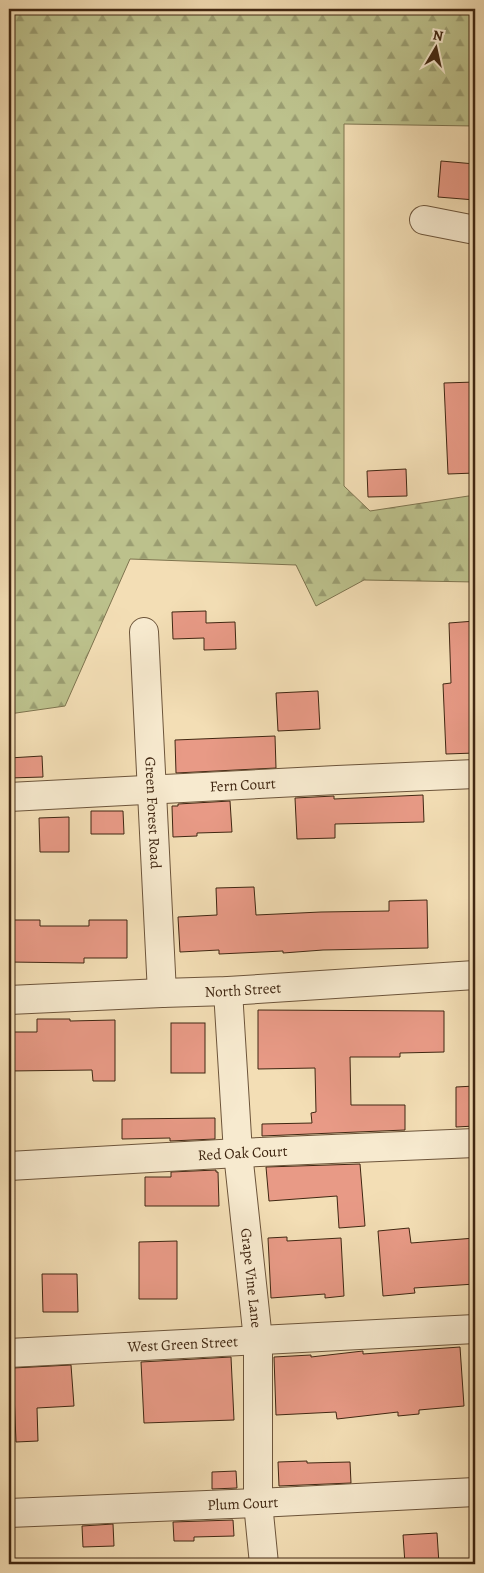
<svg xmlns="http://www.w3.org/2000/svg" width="484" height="1573" font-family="Alegreya,serif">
  <defs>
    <pattern id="forest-firs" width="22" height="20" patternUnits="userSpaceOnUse" patternTransform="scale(1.25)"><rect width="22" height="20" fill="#bcc18c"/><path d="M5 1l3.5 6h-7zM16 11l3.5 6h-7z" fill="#9a9d71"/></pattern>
  </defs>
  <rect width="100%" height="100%" fill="#f3deb5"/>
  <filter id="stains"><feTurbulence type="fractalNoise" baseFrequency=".004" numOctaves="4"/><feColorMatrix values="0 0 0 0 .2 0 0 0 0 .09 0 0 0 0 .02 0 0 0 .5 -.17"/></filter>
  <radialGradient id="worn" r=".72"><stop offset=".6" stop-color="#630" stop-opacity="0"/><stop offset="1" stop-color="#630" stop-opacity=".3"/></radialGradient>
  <polygon fill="url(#forest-firs)" stroke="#7e744f" points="9,9 475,9 475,126 344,124 344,486 370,511 475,495 475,582 364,580 316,606 296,565 130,559 65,706 9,714"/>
  <g fill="#e89a86" stroke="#402712">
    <polygon points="441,161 475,164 475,200 438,197"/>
    <polygon points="475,382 475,473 448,474 444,383"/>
    <polygon points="406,469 407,496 368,497 367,471"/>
    <polygon points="206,611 206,623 235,622 236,649 204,650 204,638 173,639 172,612"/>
    <polygon points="475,621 475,753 446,754 443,684 451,683 449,623"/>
    <polygon points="318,691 320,729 278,731 276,693"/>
    <polygon points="275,736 276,768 176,773 175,740"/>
    <polygon points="42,756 43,777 9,778 9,758"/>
    <polygon points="423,795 424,822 335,824 335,838 297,839 295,798 334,796 334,799"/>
    <polygon points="230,801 232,832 197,833 197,836 173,837 172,806 178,806 178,804"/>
    <polygon points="91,811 123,811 124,834 91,834"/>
    <polygon points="69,817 69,852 40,852 39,818"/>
    <polygon points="254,887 256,915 321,912 389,911 389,901 427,900 428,948 323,950 283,953 283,951 219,954 219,950 180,952 178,917 217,915 216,888"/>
    <polygon points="9,920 40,920 40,926 89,926 89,920 127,920 127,958 84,958 84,963 9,962"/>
    <polygon points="258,1010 444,1011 444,1052 400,1053 400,1057 350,1057 351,1105 405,1105 405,1130 262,1136 262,1124 312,1123 311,1113 316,1112 315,1068 258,1069"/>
    <polygon points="37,1019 70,1019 70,1021 115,1020 115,1081 93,1081 92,1070 9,1071 9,1032 37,1032"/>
    <rect x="171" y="1023" width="34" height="50"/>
    <polygon points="475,1086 475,1126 456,1127 456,1087"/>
    <polygon points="215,1118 215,1139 170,1141 170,1138 122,1139 122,1119"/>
    <polygon points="360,1164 365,1226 339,1228 337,1196 269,1201 266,1167"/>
    <polygon points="216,1170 216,1172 218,1172 219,1206 145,1206 145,1177 171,1177 171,1172"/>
    <polygon points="409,1228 411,1243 475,1238 475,1284 414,1288 415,1293 383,1296 378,1231"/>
    <polygon points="287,1237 287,1241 341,1238 344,1296 325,1298 325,1294 271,1298 268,1238"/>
    <polygon points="177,1241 177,1299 139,1299 139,1242"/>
    <polygon points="42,1274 77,1274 78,1312 43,1312"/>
    <polygon points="460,1347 464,1406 419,1410 419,1414 398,1416 398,1412 337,1419 336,1412 276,1415 274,1357 311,1355 311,1357 363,1351 363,1354"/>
    <polygon points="231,1357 234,1420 144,1423 141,1362"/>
    <polygon points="71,1365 74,1406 37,1408 38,1441 16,1442 13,1368"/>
    <polygon points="307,1461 307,1463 350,1462 351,1483 279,1486 278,1462"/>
    <polygon points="236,1471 237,1488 212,1489 212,1472"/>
    <polygon points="233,1520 234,1536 194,1537 194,1541 174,1541 173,1522"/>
    <polygon points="113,1524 114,1546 83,1547 82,1526"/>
    <polygon points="437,1533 439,1564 405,1564 403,1535"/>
  </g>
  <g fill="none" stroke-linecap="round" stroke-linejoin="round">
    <g stroke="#6d553b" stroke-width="30">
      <g id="minor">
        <polyline points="424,220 475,230"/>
        <path id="s1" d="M144 632 162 993"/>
        <path id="s2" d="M9 797 337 780 475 774"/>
        <path id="s3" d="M228 991 238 1153 258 1340V1503L264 1564"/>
        <path id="s4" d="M9 1000 162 993 228 991 475 975"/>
        <path id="s5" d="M9 1166 238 1153 475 1143"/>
        <path id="s6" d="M9 1353 475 1329"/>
        <path id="s7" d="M9 1513 258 1503 475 1492"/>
      </g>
    </g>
    <use href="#minor" stroke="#f7eacf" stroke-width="28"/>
  </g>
  <g text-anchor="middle" stroke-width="4" stroke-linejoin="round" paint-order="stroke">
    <g font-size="15" fill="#402712" stroke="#f7eacf">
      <text dy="5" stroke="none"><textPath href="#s2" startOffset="234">Fern Court</textPath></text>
      <text dy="5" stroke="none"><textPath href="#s1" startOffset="181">Green Forest Road</textPath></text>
      <text dy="5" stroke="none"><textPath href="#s4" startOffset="234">North Street</textPath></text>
      <text dy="5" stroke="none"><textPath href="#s5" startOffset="234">Red Oak Court</textPath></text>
      <text dy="5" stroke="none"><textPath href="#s3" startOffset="288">Grape Vine Lane</textPath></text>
      <text dy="5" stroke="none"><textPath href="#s6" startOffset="174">West Green Street</textPath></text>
      <text dy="5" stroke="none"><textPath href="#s7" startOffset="234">Plum Court</textPath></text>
    </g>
  </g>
  <rect width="484" height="1573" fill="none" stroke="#f3deb5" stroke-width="30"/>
  <rect x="10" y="10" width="464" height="1553" fill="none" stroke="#402712" stroke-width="2.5"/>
  <rect x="15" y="15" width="454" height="1543" fill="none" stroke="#402712"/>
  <g transform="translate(436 48) rotate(9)" stroke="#f7eacf" stroke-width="4" paint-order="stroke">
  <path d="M0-4L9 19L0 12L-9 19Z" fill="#402712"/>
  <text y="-8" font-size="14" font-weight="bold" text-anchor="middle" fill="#402712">N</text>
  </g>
  <rect width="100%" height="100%" filter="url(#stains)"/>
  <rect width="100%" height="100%" fill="url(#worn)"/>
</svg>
